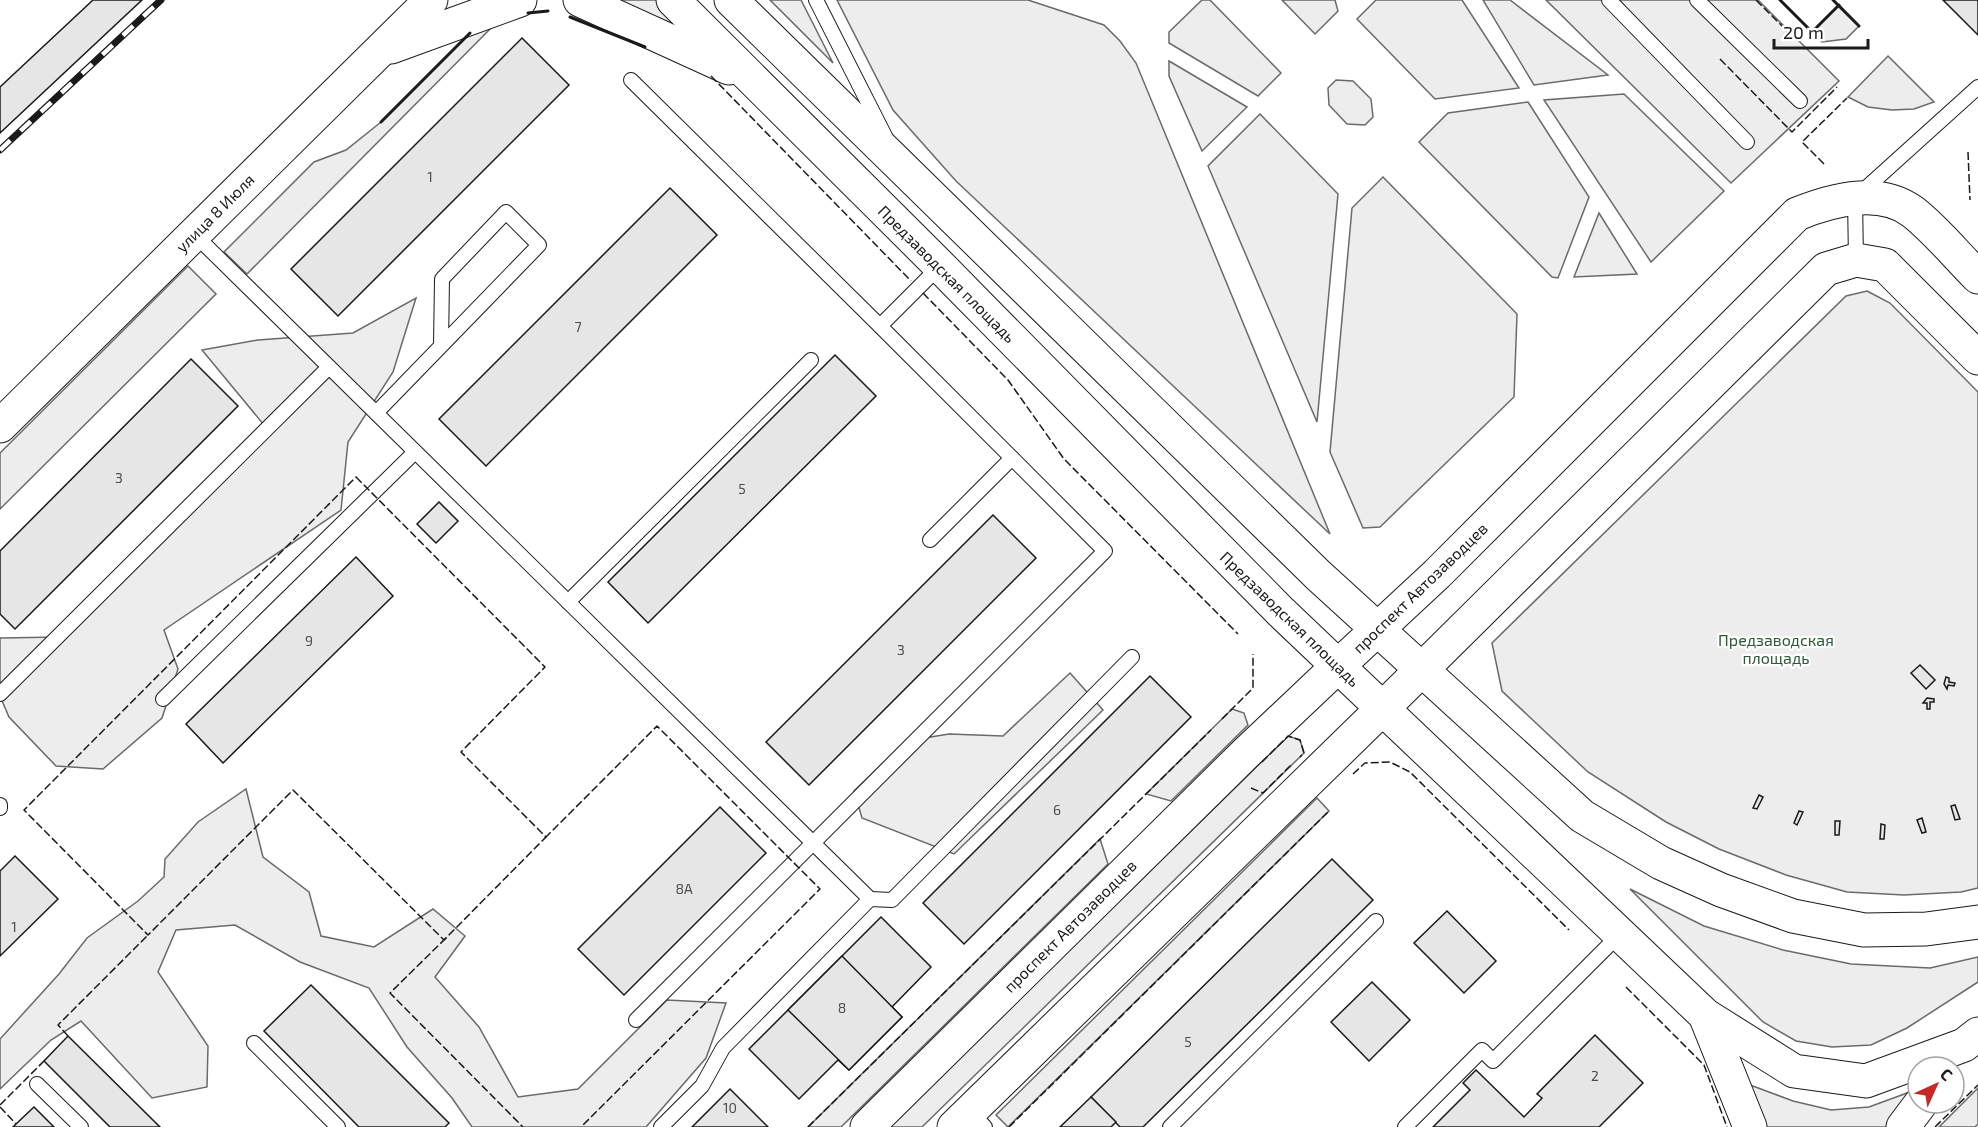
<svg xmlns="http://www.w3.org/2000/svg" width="1978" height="1127" font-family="'Exo 2',sans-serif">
  <rect width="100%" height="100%" fill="#fff"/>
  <g fill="#ededed" stroke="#6a6a6a" stroke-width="1.5">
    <polygon points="603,0 659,0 711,50"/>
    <polygon points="770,0 801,0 833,63"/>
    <polygon points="837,0 1028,0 1104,25 1120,41 1136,63 1330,534 956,181 893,110"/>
    <polygon points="1202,0 1210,0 1281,73 1258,96 1169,43 1169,32"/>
    <polygon points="1282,0 1335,0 1338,11 1315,34"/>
    <polygon points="1376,0 1462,0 1519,88 1435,99 1357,19"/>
    <polygon points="1483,0 1510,0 1608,75 1534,85"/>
    <polygon points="1546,0 1758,0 1839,81 1731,183"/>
    <polygon points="1839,5 1859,26 1846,39 1822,42 1812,32"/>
    <polygon points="499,20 247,274 224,252 314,162 346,150 381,122 477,26"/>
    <polygon points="1888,56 1934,102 1914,109 1892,110 1868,107 1848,97"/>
    <polygon points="1169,61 1247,107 1202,151 1169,76"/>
    <polygon points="1336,80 1353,81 1371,99 1373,117 1365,125 1347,124 1329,105 1328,88"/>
    <polygon points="1624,94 1724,191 1651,262 1544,100"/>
    <polygon points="1528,102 1589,197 1558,278 1552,277 1419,142 1448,113"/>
    <polygon points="1260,114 1338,194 1317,422 1208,166"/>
    <polygon points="1383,177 1517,314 1514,397 1380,527 1363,528 1330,452 1352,208"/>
    <polygon points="1599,213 1637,274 1574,277"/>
    <polygon points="188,266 216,294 0,509 0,453"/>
    <polygon points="1867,291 1890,303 1978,392 1978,888 1961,892 1904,895 1847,892 1786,875 1719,849 1666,822 1588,772 1502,691 1492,643 1846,296"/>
    <polygon points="416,298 393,372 348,442 341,510 164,630 178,669 162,718 103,769 56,766 9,717 0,696 0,638 61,637 132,553 220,467 269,431 202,350 258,340 353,333"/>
    <polygon points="1070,673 1103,710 954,854 862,818 854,791 906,741 949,734 1003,736"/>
    <polygon points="1232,709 1244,713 1248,725 1171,801 1146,794"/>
    <polygon points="1288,736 1300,740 1304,753 922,1127 889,1127"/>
    <polygon points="246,789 263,857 309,892 321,936 374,947 433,909 465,936 435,977 479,1027 518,1097 578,1089 667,1000 726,1003 706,1058 646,1127 472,1127 452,1098 407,1047 369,988 300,962 235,925 176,930 158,972 208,1046 207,1087 152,1098 81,1021 51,1040 0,1089 0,1039 59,974 87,938 138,901 164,877 165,859 198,822"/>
    <polygon points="1317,798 1329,811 1008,1127 996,1115"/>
    <polygon points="1100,839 1108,864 841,1127 808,1127"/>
    <polygon points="1630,889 1704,926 1783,950 1851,964 1930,968 1978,957 1978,982 1907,1028 1871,1045 1832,1047 1796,1041 1763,1022"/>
    <polygon points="1742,1082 1793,1101 1831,1110 1869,1107 1918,1089 1887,1127 1761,1127"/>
    <polygon points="1978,1088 1978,1124 1975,1127 1939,1127"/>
  </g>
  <g fill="#e6e6e6" stroke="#1a1a1a" stroke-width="1.5">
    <polygon points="93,0 142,0 0,133 0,87"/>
    <polygon points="1943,0 1978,0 1978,35"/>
    <polygon points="522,38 569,85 338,316 291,269"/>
    <polygon points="670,188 717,235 486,466 439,419"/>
    <polygon points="835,355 876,396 648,623 608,582"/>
    <polygon points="191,359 238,406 15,629 0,614 0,551"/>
    <polygon points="439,502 458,521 436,543 417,524"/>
    <polygon points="993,515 1036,558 809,785 766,742"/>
    <polygon points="356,557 393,596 223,763 186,724"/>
    <polygon points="1920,665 1935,680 1926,689 1911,673"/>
    <polygon points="1150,676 1191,717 964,944 923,903"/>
    <polygon points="1946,677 1949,678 1949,682 1955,683 1954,686 1948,685 1947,689 1944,684"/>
    <polygon points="1927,698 1934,699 1934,702 1930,702 1930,709 1927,709 1927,703 1923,703"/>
    <polygon points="1759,795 1763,797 1757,809 1753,808"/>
    <polygon points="1955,805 1960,819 1955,820 1951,806"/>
    <polygon points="720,807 766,853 624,995 578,949"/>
    <polygon points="1799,811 1803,812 1797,825 1794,823"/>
    <polygon points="1922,818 1926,832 1922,833 1917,820"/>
    <polygon points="1835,821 1840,821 1839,835 1835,835"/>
    <polygon points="1881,824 1885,825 1884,839 1880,839"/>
    <polygon points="15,856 58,899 0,956 0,871"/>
    <polygon points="1332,859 1373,900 1143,1127 1120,1127 1091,1097"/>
    <polygon points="1447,911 1496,961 1464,993 1414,943"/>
    <polygon points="881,917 931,967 892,1007 902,1017 849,1070 838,1060 799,1099 749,1049"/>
    <polygon points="842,956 902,1017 849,1070 788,1010"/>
    <polygon points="1372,982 1410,1020 1369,1061 1331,1022"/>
    <polygon points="311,985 449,1123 445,1127 359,1127 264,1031"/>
    <polygon points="1595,1035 1643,1083 1599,1127 1433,1127 1470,1090 1463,1083 1476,1070 1524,1117 1542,1098 1537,1094"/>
    <polygon points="68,1036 160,1127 110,1127 44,1061"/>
    <polygon points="730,1089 768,1127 692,1127"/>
    <polygon points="1091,1097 1116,1122 1111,1127 1060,1127"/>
    <polygon points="34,1107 54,1127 13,1127 16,1124"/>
  </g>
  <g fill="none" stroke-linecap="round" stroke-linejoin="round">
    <g stroke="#1a1a1a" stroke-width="16">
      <g id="lane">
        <polyline points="816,0 885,136"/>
        <polyline points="1609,0 1747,142"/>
        <polyline points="1697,0 1800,101"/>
        <polyline points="631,80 880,326"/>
        <polyline points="194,234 870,899"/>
        <polyline points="1856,260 1855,198 1978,87"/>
        <polyline points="376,413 539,245 506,212 442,279 441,346"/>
        <polyline points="930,540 1012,458"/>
        <polyline points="568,602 811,360"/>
        <polyline points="0,694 329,367"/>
        <polyline points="163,699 415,452"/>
        <polyline points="0,805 0,808"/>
        <polyline points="636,1020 1105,551 880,326 940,266"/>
        <polyline points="254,1043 338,1127"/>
        <polyline points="37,1084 81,1127"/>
        <polyline points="970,1111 985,1127"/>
        <polyline points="661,1127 702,1086 723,1048 870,899 892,900 1132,657"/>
        <polyline points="1170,1127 1376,921"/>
        <polyline points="1405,1127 1482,1050 1493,1061 1620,934"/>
      </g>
    </g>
    <g stroke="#1a1a1a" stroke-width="35">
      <g id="secondary">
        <path d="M1338 666 1437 574 1797 214C1831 200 1880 187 1913 212 1936 230 1957 256 1978 277"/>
        <polyline points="1383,708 1826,269 1856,260 1885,265 1978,358"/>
        <polyline points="1705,1015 1750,1127"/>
        <polyline points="1903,1127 1921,1103"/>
      </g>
    </g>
    <g stroke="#1a1a1a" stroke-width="35">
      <g id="primary">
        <polyline points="580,0 729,68"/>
        <polyline points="673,0 940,266 1281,612 1705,1015 1794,1071 1866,1081 1964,1045 1978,1034"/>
        <polyline points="731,0 1318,575 1582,816 1661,863 1721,890 1793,916 1864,930 1926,929 1978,922"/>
        <polyline points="391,47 520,0"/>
        <polyline points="0,426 431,0"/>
        <polyline points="867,1127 1245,754 1338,666"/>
        <polyline points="954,1127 1383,708"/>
      </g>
    </g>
    <use href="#lane" stroke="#fff" stroke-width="14"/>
    <use href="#secondary" stroke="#fff" stroke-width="33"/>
    <use href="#primary" stroke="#fff" stroke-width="33"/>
    <g stroke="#1a1a1a" stroke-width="7">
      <polyline id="rail" points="0,150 161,0"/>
    </g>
    <use href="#rail" stroke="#fff" stroke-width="4.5" stroke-dasharray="14" stroke-linecap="butt"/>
    <g stroke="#1a1a1a" stroke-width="1.5" stroke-dasharray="8 3" stroke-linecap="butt">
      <polyline points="1756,0 1788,32"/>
      <polyline points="1720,59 1792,132 1837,87"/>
      <polyline points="711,76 911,281"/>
      <polyline points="1968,152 1970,200"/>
      <polyline points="1824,164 1802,142 1847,98"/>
      <polyline points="923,293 1008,380 1064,459 1238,634"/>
      <polygon points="356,477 545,667 461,752 546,837 444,940 293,790 148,935 24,810"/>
      <polyline points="1222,719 1253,688 1253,654"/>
      <polyline points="1262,762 1288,736 1300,740 1304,753 1300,757"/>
      <polyline points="1353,774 1365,763 1390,762 1410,772 1569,930"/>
      <polyline points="1251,788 1263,793 1292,764"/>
      <polyline points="545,838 657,726 820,889 581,1127"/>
      <polyline points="446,938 390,993 523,1127"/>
      <polyline points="1626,987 1704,1065 1727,1127"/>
      <polyline points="68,1036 58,1025 148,935"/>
      <polyline points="0,1105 44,1061"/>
      <polyline points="0,1107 16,1124"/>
      <polyline points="808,1127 1211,730"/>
      <polyline points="1009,1127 1329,811"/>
      <polyline points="1935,1127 1978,1085"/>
    </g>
    <g stroke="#1a1a1a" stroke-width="3">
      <polyline points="1780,0 1812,32 1839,5"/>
      <polyline points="1833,0 1859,26"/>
      <polyline points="528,13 548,11"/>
      <polyline points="570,17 645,47"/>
      <polyline points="381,122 470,33"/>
    </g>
  </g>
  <g text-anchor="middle" stroke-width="4.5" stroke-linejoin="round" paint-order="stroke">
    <g font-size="14" fill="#4d4d4d">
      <text x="430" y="182">1</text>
      <text x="578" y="332">7</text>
      <text x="119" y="483">3</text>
      <text x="742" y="494">5</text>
      <text x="309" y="646">9</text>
      <text x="901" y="655">3</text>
      <text x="1057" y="815">6</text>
      <text x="684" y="894">8А</text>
      <text x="14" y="932">1</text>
      <text x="842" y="1013">8</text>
      <text x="1188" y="1047">5</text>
      <text x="1595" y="1081">2</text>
      <text x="730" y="1113">10</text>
    </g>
    <g font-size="16" fill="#1a1a1a" stroke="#fff">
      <text transform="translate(215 213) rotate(-45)" y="6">улица 8 Июля</text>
      <text transform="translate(947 274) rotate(45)" y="6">Предзаводская площадь</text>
      <text transform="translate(1420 588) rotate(-44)" y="6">проспект Автозаводцев</text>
      <text transform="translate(1290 619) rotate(44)" y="6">Предзаводская площадь</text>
      <text transform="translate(1070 926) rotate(-45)" y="6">проспект Автозаводцев</text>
    </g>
    <g font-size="16" fill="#2b5a34" stroke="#fff">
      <text x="1776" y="646">Предзаводская<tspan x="1776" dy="18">площадь</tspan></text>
    </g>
  </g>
  <g transform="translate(1936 1085) rotate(45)"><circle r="28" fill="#ffffff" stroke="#a3a3a3" stroke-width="1.5"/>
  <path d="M0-4.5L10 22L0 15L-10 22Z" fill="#c62828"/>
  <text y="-9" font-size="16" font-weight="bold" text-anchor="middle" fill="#1a1a1a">С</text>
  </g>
  <path d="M1774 39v9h94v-9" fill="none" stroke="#1a1a1a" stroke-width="3"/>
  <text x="1783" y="39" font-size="18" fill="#1a1a1a" stroke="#ffffff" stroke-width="4.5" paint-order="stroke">20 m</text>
</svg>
